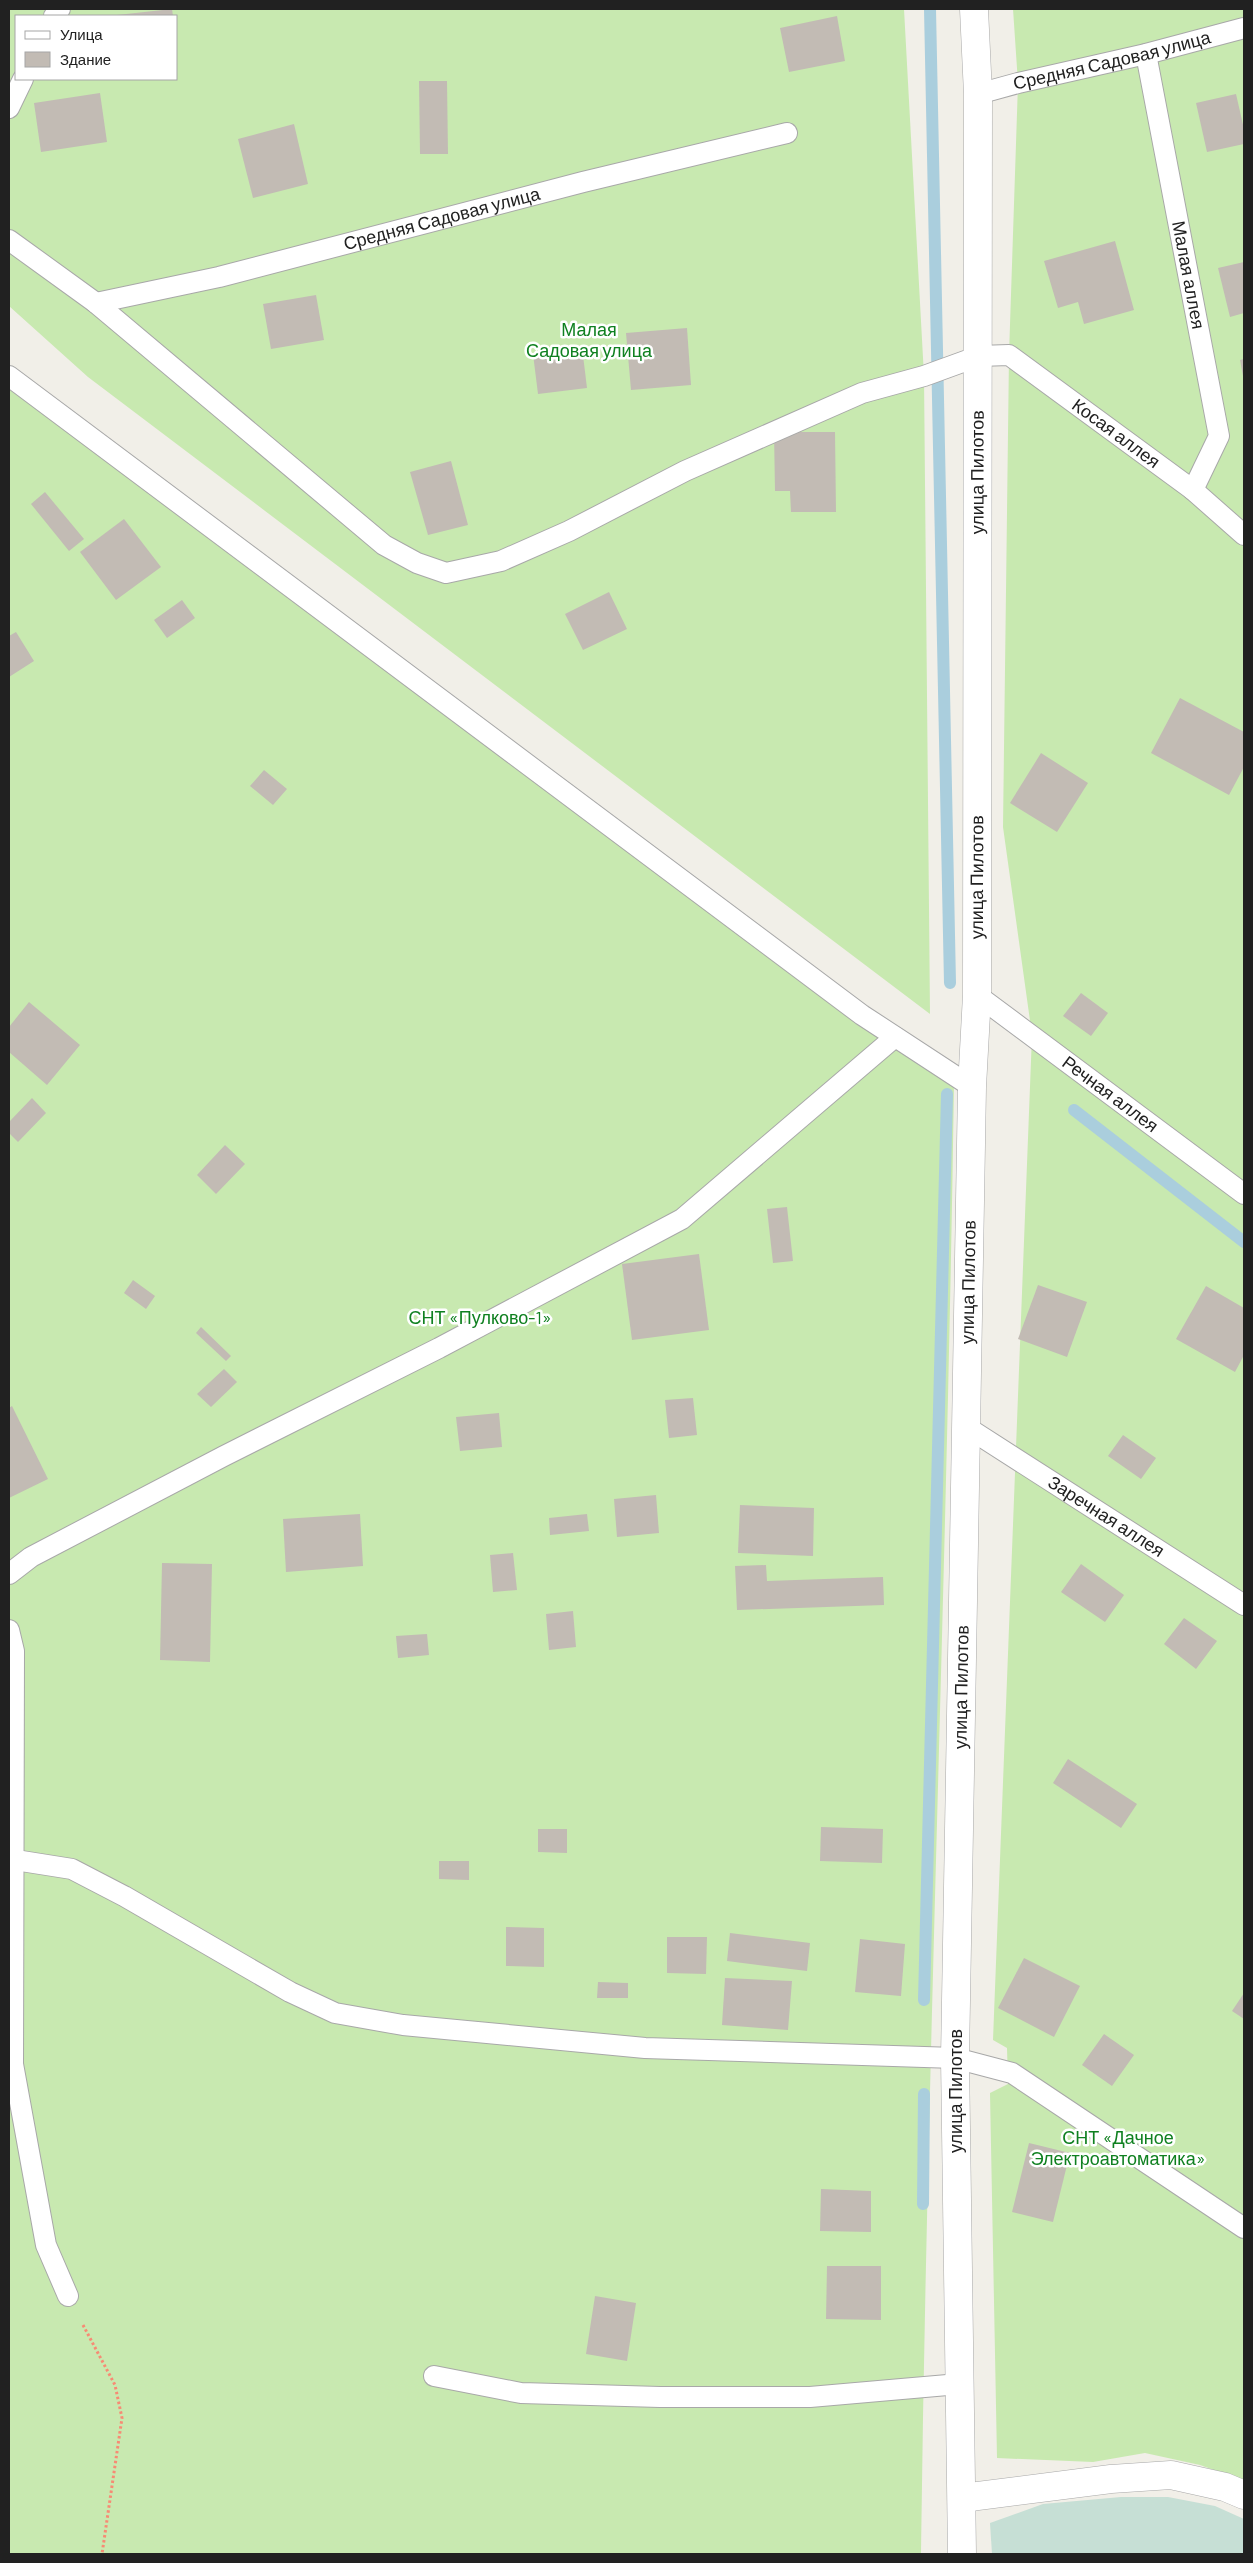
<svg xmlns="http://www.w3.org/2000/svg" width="1253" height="2563" font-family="Barlow,sans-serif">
  <rect width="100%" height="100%" fill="#f1efe8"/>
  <g fill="#c8e9b0" fill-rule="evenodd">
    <path d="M9 9H904L924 376 930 1014 88 377 9 306ZM16 16H176V79H16Z"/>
    <polygon points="1013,9 1244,9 1244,2481 1200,2465 1145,2453 1093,2462 997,2458 990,2093 1008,2084 1007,2048 993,2040 1032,1035 1003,827 1009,355 1018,83"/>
    <path d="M9 376 954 1083C947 1573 927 2064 921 2554H9Z"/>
  </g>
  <polygon fill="#c6dfd5" points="1121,2497 1168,2497 1215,2506 1244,2519 1244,2554 992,2554 990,2523 1043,2504"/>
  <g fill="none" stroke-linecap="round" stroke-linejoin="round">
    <g stroke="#aacedd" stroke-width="12">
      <polyline points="930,9 950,983"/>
      <polyline points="1074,1110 1244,1242"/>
      <polyline points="924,2000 947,1094"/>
      <polyline points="923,2204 924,2094"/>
    </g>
  </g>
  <g fill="#c2bbb4">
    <polygon points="172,9 173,16 117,16 117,15"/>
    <polygon points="837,16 845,61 789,72 780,28"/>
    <polygon points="419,81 447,81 448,154 420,154"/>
    <polygon points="100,93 107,142 41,152 34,103"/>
    <polygon points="1236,94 1244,129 1244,144 1207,152 1196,103"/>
    <polygon points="294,124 308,184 253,198 238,139"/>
    <polygon points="1115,241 1134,310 1084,324 1078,302 1058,308 1044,261"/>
    <polygon points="1244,262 1244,313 1230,317 1218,268"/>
    <polygon points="316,295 324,340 271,349 263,304"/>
    <polygon points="687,328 691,385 631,390 626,333"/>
    <polygon points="582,347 587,388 538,394 533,354"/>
    <polygon points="1244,359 1244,376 1243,376 1240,360"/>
    <polygon points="774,432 835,432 836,512 791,512 790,491 775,491"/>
    <polygon points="451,461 468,525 428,535 410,472"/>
    <polygon points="45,492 84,539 69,551 31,504"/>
    <polygon points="124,519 161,567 116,600 80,552"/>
    <polygon points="609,592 627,629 583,650 565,614"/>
    <polygon points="182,600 195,618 167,638 154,620"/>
    <polygon points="16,632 34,661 9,677 9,636"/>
    <polygon points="1180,698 1244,732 1244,767 1229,795 1151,753"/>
    <polygon points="1041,753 1088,783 1057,832 1010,803"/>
    <polygon points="264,770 287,789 273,805 250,786"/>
    <polygon points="1081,993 1108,1013 1091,1036 1063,1016"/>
    <polygon points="29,1002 80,1045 47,1085 9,1052 9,1027"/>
    <polygon points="32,1098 46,1113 18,1142 9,1133 9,1122"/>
    <polygon points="225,1145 245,1164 216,1194 197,1175"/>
    <polygon points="787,1207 793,1261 773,1263 767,1209"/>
    <polygon points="699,1254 709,1330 632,1340 622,1264"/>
    <polygon points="133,1280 155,1296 146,1309 124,1293"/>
    <polygon points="1038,1285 1087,1302 1067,1357 1018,1339"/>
    <polygon points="1206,1286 1244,1308 1244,1355 1235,1372 1176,1339"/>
    <polygon points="201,1327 231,1356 226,1361 196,1333"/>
    <polygon points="224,1369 237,1382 211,1407 197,1394"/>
    <polygon points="693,1398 697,1435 669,1438 665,1400"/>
    <polygon points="12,1406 48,1479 9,1498 9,1408"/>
    <polygon points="499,1413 502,1447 460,1451 456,1417"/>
    <polygon points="1123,1435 1156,1458 1141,1479 1108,1456"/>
    <polygon points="656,1495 659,1533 617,1537 614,1499"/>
    <polygon points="740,1505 814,1508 813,1556 738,1553"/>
    <polygon points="360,1514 363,1566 286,1572 283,1519"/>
    <polygon points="587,1514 589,1531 550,1535 549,1518"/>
    <polygon points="513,1553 517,1590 493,1592 490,1555"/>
    <polygon points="162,1563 212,1564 210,1662 160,1660"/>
    <polygon points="1081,1564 1124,1595 1105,1622 1061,1592"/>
    <polygon points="766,1565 767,1581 883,1577 884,1605 737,1610 735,1566"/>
    <polygon points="573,1611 576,1647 549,1650 546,1614"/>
    <polygon points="1184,1618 1217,1641 1196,1669 1164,1644"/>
    <polygon points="427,1634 429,1655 398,1658 396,1636"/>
    <polygon points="1068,1759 1137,1804 1121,1828 1053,1783"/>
    <polygon points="821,1827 883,1829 882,1863 820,1861"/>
    <polygon points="538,1829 567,1829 567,1853 538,1852"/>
    <polygon points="439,1861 469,1861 469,1880 439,1879"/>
    <polygon points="506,1927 544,1928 544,1967 506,1966"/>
    <polygon points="730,1933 810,1943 807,1971 727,1961"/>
    <polygon points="667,1937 707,1937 706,1974 667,1973"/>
    <polygon points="860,1939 905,1944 901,1996 855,1992"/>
    <polygon points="1024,1958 1080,1986 1054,2037 998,2008"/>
    <polygon points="725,1978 792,1981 788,2030 722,2025"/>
    <polygon points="598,1982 628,1983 628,1998 597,1998"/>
    <polygon points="1244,1993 1244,2019 1232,2011"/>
    <polygon points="1104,2034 1134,2055 1112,2086 1082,2065"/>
    <polygon points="1029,2143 1070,2153 1053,2222 1012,2212"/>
    <polygon points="821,2189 871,2191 871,2232 820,2231"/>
    <polygon points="827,2266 881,2266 881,2320 826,2319"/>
    <polygon points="595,2296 636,2303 627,2361 586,2354"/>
  </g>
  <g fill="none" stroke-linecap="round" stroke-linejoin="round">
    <g stroke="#a8a8a8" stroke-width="22">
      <g id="service">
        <polyline points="54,16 60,9"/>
        <path id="s1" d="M1146 54 1219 436 1193 490"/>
        <path id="s2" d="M978 94 1018 83 1146 54 1244 28"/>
        <polyline points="9,108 23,79"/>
        <path id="s3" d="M9 240 96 303 384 545 417 563 446 573 501 561 569 531 685 471 862 393 924 376 979 356 1009 355 1193 490 1244 535"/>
        <path id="s4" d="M96 303 219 277 583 182 787 133"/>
        <polyline points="9,376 862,1015 972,1087"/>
        <path id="s5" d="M977 995 1244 1194"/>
        <path id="s6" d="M968 1428 1244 1605"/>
        <polyline points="9,1574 31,1557 224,1456 439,1348 682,1219 895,1037"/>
        <polyline points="9,1630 14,1651 13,2064 46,2245 68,2296"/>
        <polyline points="9,1859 72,1869 124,1896 290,1992 335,2013 403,2025 645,2048 955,2058 1012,2073 1244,2228"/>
        <polyline points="434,2376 521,2393 660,2397 810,2397 959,2384"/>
      </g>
    </g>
    <g stroke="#a8a8a8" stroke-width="29">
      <g id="minor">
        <path id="s7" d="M955 2058 972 1087 977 995 978 94 974 9"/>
        <polyline points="962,2498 1111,2479 1171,2475 1225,2487 1244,2495"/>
      </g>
    </g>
    <g stroke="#a8a8a8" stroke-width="29">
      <polyline id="tertiary" points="955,2058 962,2554"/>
    </g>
    <polyline stroke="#f78b74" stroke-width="3" stroke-dasharray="2.5 2.5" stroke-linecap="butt" points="83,2325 115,2385 122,2418 102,2554"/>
    <use href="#service" stroke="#fff" stroke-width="20"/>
    <use href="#minor" stroke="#fff" stroke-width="28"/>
    <use href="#tertiary" stroke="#fff" stroke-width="28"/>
  </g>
  <g text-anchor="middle" stroke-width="5" stroke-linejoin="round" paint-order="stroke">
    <g font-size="18" fill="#212121" stroke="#fff">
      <text dy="6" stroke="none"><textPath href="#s2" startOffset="138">Средняя Садовая улица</textPath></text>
      <text dy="6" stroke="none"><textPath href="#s4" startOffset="356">Средняя Садовая улица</textPath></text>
      <text dy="6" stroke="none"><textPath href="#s1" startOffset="225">Малая аллея</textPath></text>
      <text dy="6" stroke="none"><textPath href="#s3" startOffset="1292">Косая аллея</textPath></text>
      <text dy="6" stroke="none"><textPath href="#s7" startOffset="1586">улица Пилотов</textPath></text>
      <text dy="6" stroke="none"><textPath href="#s7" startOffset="1181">улица Пилотов</textPath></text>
      <text dy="6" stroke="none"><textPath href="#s5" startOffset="166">Речная аллея</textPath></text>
      <text dy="6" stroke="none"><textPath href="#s7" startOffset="776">улица Пилотов</textPath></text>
      <text dy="6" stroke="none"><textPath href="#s6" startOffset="164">Заречная аллея</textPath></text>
      <text dy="6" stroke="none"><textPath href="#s7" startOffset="371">улица Пилотов</textPath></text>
      <text transform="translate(956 2091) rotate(-90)" y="6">улица Пилотов</text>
    </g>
    <g font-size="18" fill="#0f8020" stroke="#fff">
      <text x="589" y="336">Малая<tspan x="589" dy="21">Садовая улица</tspan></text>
      <text x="480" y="1324">СНТ «Пулково-1»</text>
      <text x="1118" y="2144">СНТ «Дачное<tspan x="1118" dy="21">Электроавтоматика»</tspan></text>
    </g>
  </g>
  <rect width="1253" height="2563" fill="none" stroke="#212121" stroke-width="20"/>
  <rect x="15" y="15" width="162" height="65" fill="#ffffff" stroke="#a6a6a6"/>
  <rect x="25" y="31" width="25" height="8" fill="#ffffff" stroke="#a6a6a6"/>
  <text x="60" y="40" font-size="15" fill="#212121">Улица</text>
  <rect x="25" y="52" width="25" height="15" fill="#c2bbb4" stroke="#a6a6a6"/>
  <text x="60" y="65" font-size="15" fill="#212121">Здание</text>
</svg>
